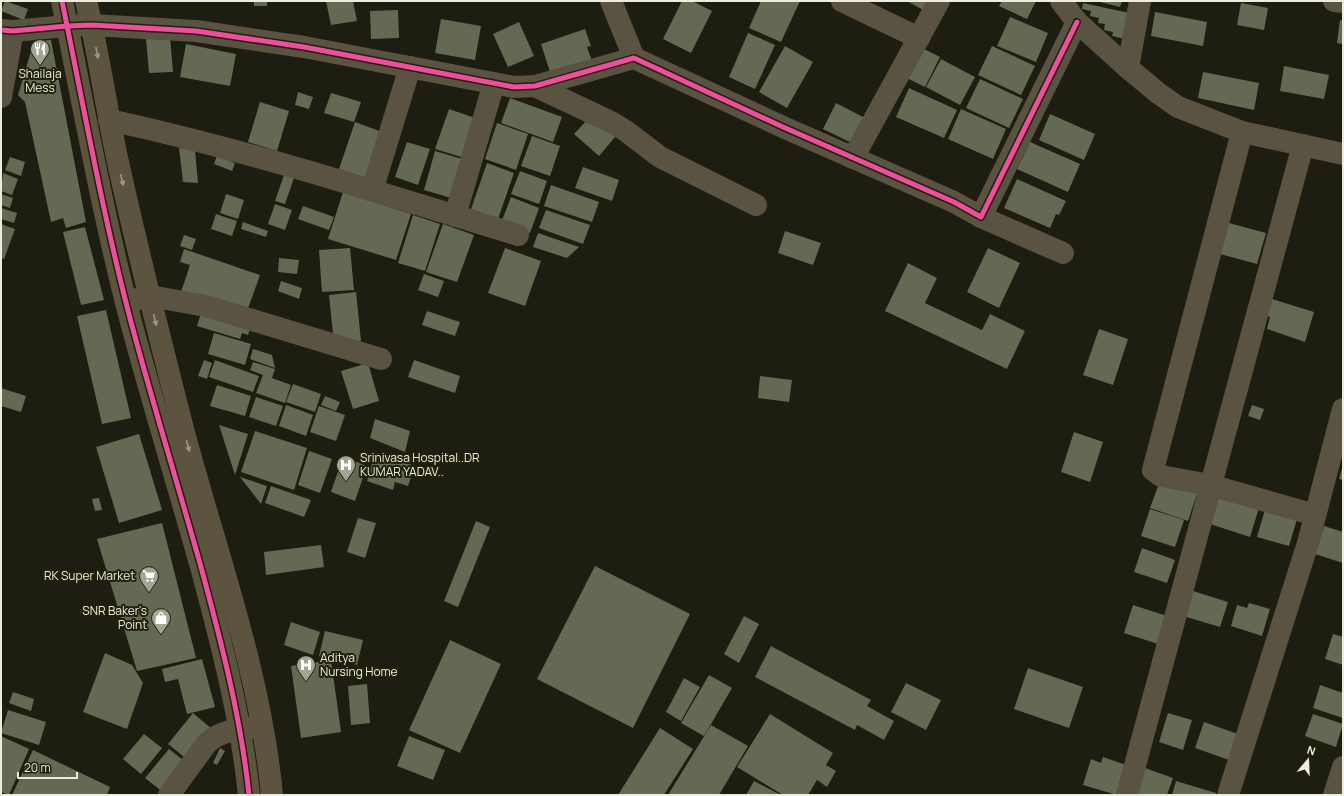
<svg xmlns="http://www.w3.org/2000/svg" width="1344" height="796" font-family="Manrope,sans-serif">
  <rect width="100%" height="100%" fill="#1d1d11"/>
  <g fill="#636953">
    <polygon points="5,1 28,9 24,20 1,11"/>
    <rect x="254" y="1" width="13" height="5"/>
    <polygon points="326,1 353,1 357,21 331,25"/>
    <polygon points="682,1 692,1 712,11 691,53 663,39"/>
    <polygon points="761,1 800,1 781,42 749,28"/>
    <polygon points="907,1 931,1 925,11"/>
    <polygon points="1002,1 1036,1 1027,19 999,6"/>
    <polygon points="1096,1 1122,1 1120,7"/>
    <polygon points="1083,3 1134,14 1129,40 1112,36 1113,32 1104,30 1105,24 1098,23 1099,18 1090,16 1091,11 1082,9"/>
    <polygon points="1241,3 1268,8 1264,30 1237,25"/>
    <polygon points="398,10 399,38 371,39 370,11"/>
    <polygon points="1155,12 1207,22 1203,46 1151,36"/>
    <polygon points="1010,17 1048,33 1036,62 997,46"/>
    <polygon points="441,19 481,26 475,60 435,53"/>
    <polygon points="1340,20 1343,21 1343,44 1337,43"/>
    <polygon points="519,22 534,56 508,67 493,34"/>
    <polygon points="585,29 591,46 587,47 592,61 551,75 541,44"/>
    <polygon points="748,33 775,45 755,89 729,77"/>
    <polygon points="170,37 173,72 149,73 146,39"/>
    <polygon points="51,40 86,222 66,228 63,218 51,222 25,102 18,95 34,41"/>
    <polygon points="186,44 236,54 230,86 180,77"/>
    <polygon points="785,46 813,62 787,108 759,92"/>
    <polygon points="992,46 1035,66 1021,95 978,75"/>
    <polygon points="922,48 940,57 925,87 907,78"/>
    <polygon points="941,59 975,77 960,105 926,87"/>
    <polygon points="1284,66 1329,75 1324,99 1280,91"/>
    <polygon points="1203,72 1259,83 1254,110 1198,98"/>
    <polygon points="980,79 1023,99 1009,128 966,108"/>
    <polygon points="909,88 957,110 944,138 896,117"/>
    <polygon points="298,92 313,97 309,109 295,105"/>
    <polygon points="331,93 361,102 354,122 324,113"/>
    <polygon points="510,98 562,117 553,142 501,123"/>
    <polygon points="260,102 289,111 277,151 248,142"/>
    <polygon points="836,103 865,118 852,143 823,129"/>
    <polygon points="449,109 481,120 468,159 435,149"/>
    <polygon points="961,109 1006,129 993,159 948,139"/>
    <polygon points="1050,114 1095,134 1084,160 1039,140"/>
    <polygon points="589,118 620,131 599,156 574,134"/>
    <polygon points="355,122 387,134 371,180 339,169"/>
    <polygon points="497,123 528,134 516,170 485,159"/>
    <polygon points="532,136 560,146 550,176 521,166"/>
    <polygon points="407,142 430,149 418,185 395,177"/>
    <polygon points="1030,142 1080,164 1068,192 1017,169"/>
    <polygon points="179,148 195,150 198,183 183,182"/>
    <polygon points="435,151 469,161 458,200 424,190"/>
    <polygon points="217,156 235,163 232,171 214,164"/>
    <polygon points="10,157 25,162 21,176 5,170"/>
    <polygon points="487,163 514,173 498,219 471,209"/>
    <polygon points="583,167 619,180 612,201 575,188"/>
    <polygon points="520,171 547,181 539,204 511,194"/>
    <polygon points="3,173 18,179 12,195 1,191"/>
    <polygon points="284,175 294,178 285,204 275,201"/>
    <polygon points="1017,179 1066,201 1059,215 1056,214 1050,228 1004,208"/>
    <polygon points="551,185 599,202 592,222 544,206"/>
    <polygon points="343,192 411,214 396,260 328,239"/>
    <polygon points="1,194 13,198 10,208 1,205"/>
    <polygon points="226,194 244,200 238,219 220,213"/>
    <polygon points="511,197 539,208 530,233 501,223"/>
    <polygon points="275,204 292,210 285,230 268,224"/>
    <polygon points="303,206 334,217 329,230 298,219"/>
    <polygon points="1,208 17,213 14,223 1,219"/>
    <polygon points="546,210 590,225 583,244 539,228"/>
    <polygon points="216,214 237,221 232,236 211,229"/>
    <polygon points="413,215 440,224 425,271 398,263"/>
    <polygon points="243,222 268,231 266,237 241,229"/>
    <polygon points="1229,223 1266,233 1257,264 1220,254"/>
    <polygon points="1,224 15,229 4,259 1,258"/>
    <polygon points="443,224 474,235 457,282 426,272"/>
    <polygon points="85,227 104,300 81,305 63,232"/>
    <polygon points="785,231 821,243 813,265 778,253"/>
    <polygon points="538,233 579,247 567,258 533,247"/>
    <polygon points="184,235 196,239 192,250 180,246"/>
    <polygon points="350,248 354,290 322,292 319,250"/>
    <polygon points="505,248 541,261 525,306 488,293"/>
    <polygon points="988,248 1020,263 999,308 967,292"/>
    <polygon points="184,249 260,275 246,314 181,292 190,265 180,262"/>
    <polygon points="279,258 299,260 297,274 278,272"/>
    <polygon points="908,263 937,278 925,303 982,330 990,314 1025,331 1007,369 885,311"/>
    <polygon points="424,274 444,281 438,297 418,290"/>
    <polygon points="281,281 302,288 299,299 278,291"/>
    <polygon points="356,292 361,341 334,343 329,295"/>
    <polygon points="1272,299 1314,312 1305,342 1267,329 1270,317 1266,316"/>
    <polygon points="203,307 252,322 248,335 242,333 240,339 197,326"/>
    <polygon points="106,310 131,418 102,424 77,316"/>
    <polygon points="427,311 460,322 455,336 422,325"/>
    <polygon points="1099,329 1128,339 1113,385 1083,375"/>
    <polygon points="214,333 251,344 245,365 208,354"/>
    <polygon points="253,349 272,355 275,368 250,359"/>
    <polygon points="204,360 212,363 207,379 198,376"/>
    <polygon points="215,360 259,376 253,392 209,377"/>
    <polygon points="414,360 460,376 455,393 408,377"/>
    <polygon points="253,362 275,369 272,378 291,385 285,403 256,393 263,375 250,370"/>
    <polygon points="368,363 379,401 353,409 341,371"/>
    <polygon points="760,376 792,380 789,402 758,398"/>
    <polygon points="293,384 321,394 315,412 286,402"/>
    <polygon points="217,385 251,396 245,416 210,406"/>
    <polygon points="1,388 26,396 21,412 1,406"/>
    <polygon points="325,396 340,402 336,411 321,405"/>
    <polygon points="256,397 283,406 276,426 249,417"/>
    <polygon points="286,405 313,415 306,436 279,426"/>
    <polygon points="1252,405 1264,409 1260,420 1248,416"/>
    <polygon points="319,406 345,415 336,441 310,432"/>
    <polygon points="375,419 410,431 405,452 370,438"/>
    <polygon points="219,425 248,434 235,475"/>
    <polygon points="255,431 307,448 294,490 241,472"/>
    <polygon points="1074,432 1103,442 1090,482 1061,472"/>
    <polygon points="139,434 162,510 119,523 96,447"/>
    <polygon points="309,451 332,459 320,493 298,485"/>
    <polygon points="375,453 415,466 408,486 395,482 393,490 367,481"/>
    <polygon points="343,457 367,466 355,501 331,492"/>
    <polygon points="1343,465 1343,480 1339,479"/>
    <polygon points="240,477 267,486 261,504"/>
    <polygon points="1161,478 1198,491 1188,521 1150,508"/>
    <polygon points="271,486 311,500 304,517 265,503"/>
    <polygon points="1219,494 1259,508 1250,537 1210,524"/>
    <polygon points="99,498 102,510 95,511 92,499"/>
    <polygon points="1266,506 1298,516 1289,546 1257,537"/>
    <polygon points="1150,509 1184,520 1175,547 1141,536"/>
    <polygon points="358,518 376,523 365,558 347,552"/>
    <polygon points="476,521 490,527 458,607 444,601"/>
    <polygon points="162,523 196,658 137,671 97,539"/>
    <polygon points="1324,526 1343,532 1343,563 1315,554"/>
    <polygon points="321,545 324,567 266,575 264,552"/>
    <polygon points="1142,548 1175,560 1167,583 1134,572"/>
    <polygon points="595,566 690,614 633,728 537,679"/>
    <polygon points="1190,590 1228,602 1220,627 1183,616"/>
    <polygon points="1249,603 1270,609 1262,636 1231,626 1237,605 1247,608"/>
    <polygon points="1133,605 1167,616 1158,644 1124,633"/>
    <polygon points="744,616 759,624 739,663 724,654"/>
    <polygon points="291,622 320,632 313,655 284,645"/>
    <polygon points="325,631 363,640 357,665 319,656"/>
    <polygon points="1333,634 1343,637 1343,665 1325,659"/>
    <polygon points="450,640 501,664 460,753 409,730"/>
    <polygon points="771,646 871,700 867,706 894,721 884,740 857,725 855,730 755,677"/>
    <polygon points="105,653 132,665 143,683 127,729 83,712"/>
    <polygon points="202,659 215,707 187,714 178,679 165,682 162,669"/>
    <polygon points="331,660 341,732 301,738 291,666"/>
    <polygon points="1028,668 1083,687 1069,728 1014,709"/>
    <polygon points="709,675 732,688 704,736 681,723"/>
    <polygon points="684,678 700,687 681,721 666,712"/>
    <polygon points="906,683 941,700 926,730 891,712"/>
    <polygon points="367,684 370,723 351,725 348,686"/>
    <polygon points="1320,685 1343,693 1343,718 1313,708"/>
    <polygon points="13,692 34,699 31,711 9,703"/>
    <polygon points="8,710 46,722 39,745 1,733"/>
    <polygon points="193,713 213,730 188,760 168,744"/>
    <polygon points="1168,713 1192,720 1183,750 1159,742"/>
    <polygon points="770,714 833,753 826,765 836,771 827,787 817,780 808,795 783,795 737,767"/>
    <polygon points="1313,714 1343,724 1336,747 1305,736"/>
    <polygon points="1204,722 1238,734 1229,760 1195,748"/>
    <polygon points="711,725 748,746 719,795 668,795"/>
    <polygon points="660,728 693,749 664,795 618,795"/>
    <polygon points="144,734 162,748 141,774 123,759"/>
    <polygon points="1,736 29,749 9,795 1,792"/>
    <polygon points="409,736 445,750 433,780 397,766"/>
    <polygon points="220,748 225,751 217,765 213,763"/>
    <polygon points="169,749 188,764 164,793 145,778"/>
    <polygon points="33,750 110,787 107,795 12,795"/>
    <polygon points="1103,757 1126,765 1117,795 1083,785 1091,759 1101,763"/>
    <polygon points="1145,768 1173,778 1167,795 1136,795"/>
    <polygon points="754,781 781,795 746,795"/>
    <polygon points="1176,781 1216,793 1215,795 1172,795"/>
  </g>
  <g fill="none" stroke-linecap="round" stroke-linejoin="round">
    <g stroke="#5a5341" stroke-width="22">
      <polyline points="611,1 634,58"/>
      <polyline points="842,1 919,38"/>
      <polyline points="1061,1 1077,22 1128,68 1158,93 1178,107 1242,132 1343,154"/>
      <polyline points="1334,1 1343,2"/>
      <polyline points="1,30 13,31 67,26 92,25 196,31 304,47 514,87 535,86 634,58 783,127 954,202 981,217 1077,22"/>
      <polyline points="1128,68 1140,1"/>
      <polyline points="535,86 613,123 626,131 660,157 756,205"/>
      <polyline points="1,97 13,31"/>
      <path d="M109 120C248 150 383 194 518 235"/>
      <polyline points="1242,132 1153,470 1161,476 1210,485 1315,515"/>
      <polyline points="853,158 939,1"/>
      <polyline points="372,191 410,67"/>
      <polyline points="455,216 494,83"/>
      <polyline points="981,217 1063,253"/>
      <polyline points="126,302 150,296 206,306 381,359"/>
      <path d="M169 795 207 743C222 730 239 729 259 727"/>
      <polyline points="1127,795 1303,145"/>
      <polyline points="1228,795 1308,543 1343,409"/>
      <polyline points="1334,795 1343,767"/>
    </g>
    <g stroke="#5c543e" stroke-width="22">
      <path d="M62 1C84 108 103 216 131 322 153 404 178 485 201 567 221 641 241 718 249 795"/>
      <path d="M86 1C99 54 106 108 118 162 137 250 160 338 182 425 214 547 260 668 272 795"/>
    </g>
    <g stroke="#22210c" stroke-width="8">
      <g id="cycleway">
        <path d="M62 1C84 108 103 216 131 322 153 404 178 485 201 567 221 641 241 718 249 795"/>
        <polyline points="1,30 13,31 67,26 92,25 196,31 304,47 514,87 535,86 634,58 783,127 954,202 981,217 1077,22"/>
      </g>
    </g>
    <use href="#cycleway" stroke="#ef4d9e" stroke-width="5"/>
  </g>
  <defs><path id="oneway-solid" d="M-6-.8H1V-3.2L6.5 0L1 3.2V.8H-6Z"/></defs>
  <g fill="#9d9886">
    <use href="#oneway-solid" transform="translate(97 53) rotate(79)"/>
    <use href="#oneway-solid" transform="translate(122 180) rotate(77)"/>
    <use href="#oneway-solid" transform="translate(155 320) rotate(76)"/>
    <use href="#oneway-solid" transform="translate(188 446) rotate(75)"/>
  </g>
  <defs>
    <g id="restaurant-pin" transform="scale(1)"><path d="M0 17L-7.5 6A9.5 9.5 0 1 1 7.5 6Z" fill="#a4a497" stroke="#22210c"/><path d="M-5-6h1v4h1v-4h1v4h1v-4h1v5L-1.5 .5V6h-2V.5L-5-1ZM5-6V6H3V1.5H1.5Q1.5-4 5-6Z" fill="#fff"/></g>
    <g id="hospital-pin" transform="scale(1)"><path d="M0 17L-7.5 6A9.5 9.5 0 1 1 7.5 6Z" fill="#a4a497" stroke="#22210c"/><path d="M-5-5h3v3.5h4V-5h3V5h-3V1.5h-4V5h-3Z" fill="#fff"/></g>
    <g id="supermarket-pin" transform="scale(1)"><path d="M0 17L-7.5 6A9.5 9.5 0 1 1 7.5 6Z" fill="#a4a497" stroke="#22210c"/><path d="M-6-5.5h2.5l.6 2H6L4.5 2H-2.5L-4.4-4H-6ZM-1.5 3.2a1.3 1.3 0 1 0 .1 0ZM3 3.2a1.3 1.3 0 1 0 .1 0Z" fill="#fff"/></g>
    <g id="shop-pin" transform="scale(1)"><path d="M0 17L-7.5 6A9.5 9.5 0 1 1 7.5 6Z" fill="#a4a497" stroke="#22210c"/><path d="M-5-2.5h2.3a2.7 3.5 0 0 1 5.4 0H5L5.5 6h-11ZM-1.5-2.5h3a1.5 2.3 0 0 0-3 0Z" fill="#fff"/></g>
  </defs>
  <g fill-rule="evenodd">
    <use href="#restaurant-pin" x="40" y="49"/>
    <use href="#hospital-pin" x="346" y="465"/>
    <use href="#supermarket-pin" x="149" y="576"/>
    <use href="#shop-pin" x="161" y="618"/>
    <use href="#hospital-pin" x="306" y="665"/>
  </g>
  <g text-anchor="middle" stroke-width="4" stroke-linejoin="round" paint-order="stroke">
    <g font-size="12" fill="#ececdf" stroke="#22210c" text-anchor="start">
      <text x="40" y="78" text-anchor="middle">Shailaja<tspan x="40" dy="14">Mess</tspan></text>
      <text x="360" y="462">Srinivasa Hospital..DR<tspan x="360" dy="14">KUMAR YADAV..</tspan></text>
      <text x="135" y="580" text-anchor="end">RK Super Market</text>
      <text x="147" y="615" text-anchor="end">SNR Baker's<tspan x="147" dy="14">Point</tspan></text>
      <text x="320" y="662">Aditya<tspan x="320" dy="14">Nursing Home</tspan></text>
    </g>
  </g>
  <rect width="1344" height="796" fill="none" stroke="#ececdf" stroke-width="4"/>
  <g transform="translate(1308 760) rotate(19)" stroke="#22210c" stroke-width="3" paint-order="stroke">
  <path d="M0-3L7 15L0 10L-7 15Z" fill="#ececdf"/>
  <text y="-6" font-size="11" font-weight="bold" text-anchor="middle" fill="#ececdf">N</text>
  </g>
  <path d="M18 772v6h59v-6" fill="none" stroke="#ececdf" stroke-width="2"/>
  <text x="24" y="772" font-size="12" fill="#ececdf" stroke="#22210c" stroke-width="3" paint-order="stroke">20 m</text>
</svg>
